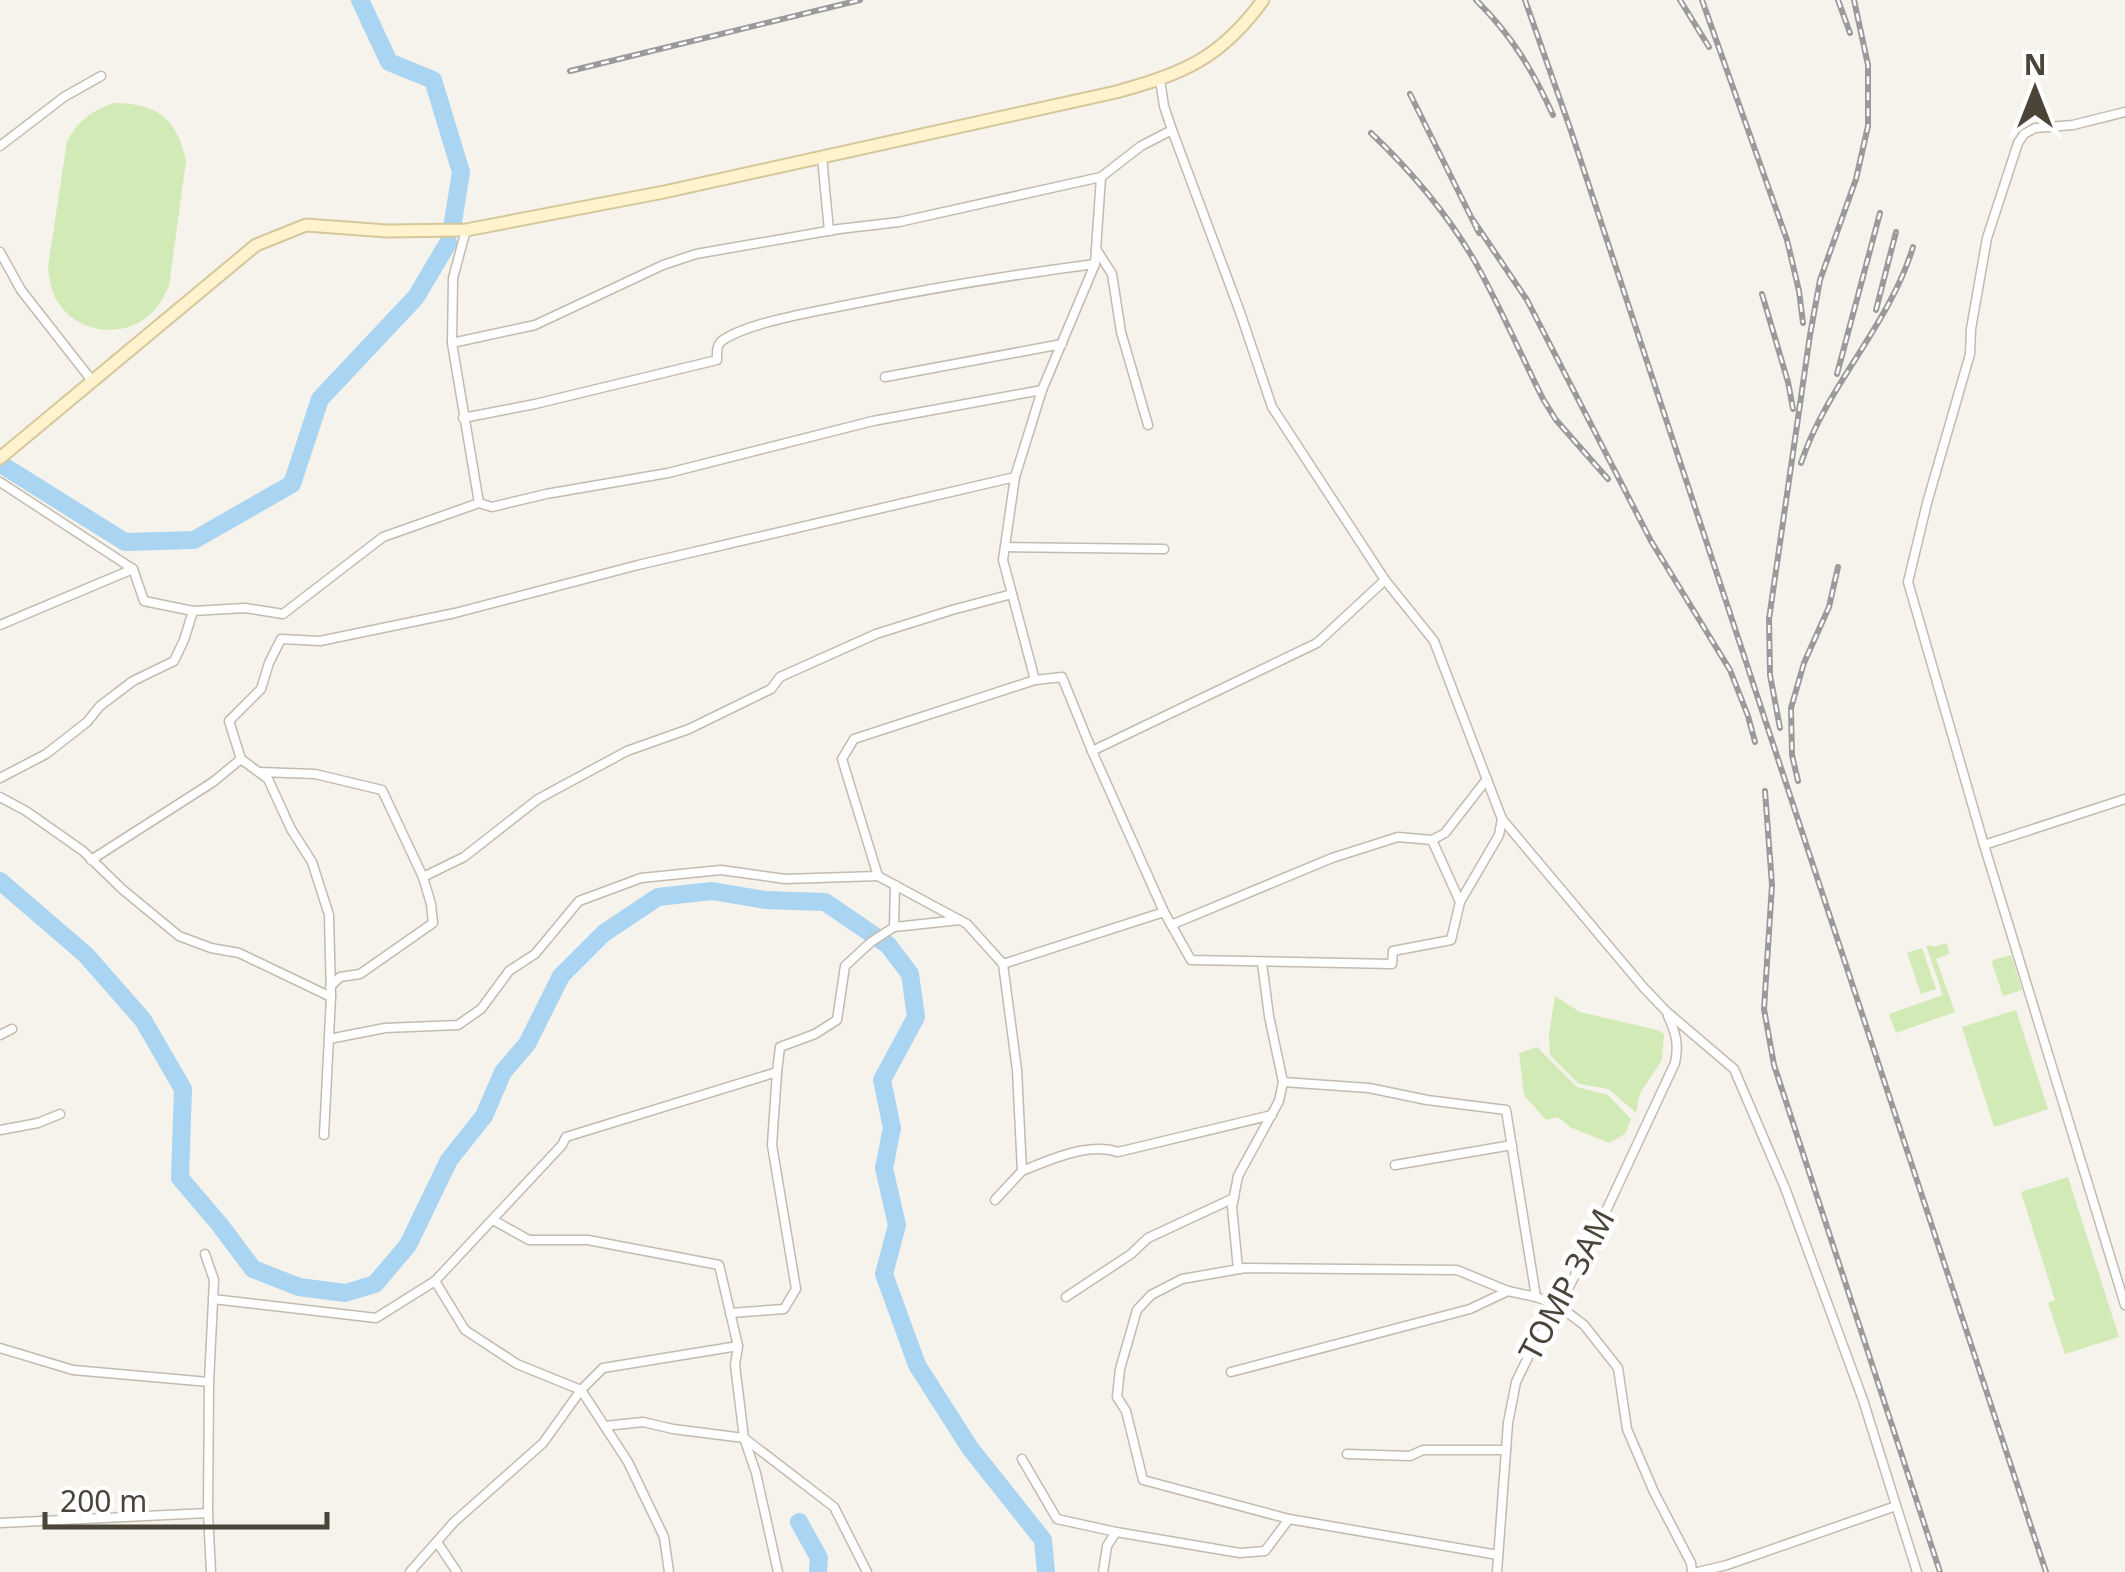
<svg xmlns="http://www.w3.org/2000/svg" width="2125" height="1572" font-family="'Noto Sans',sans-serif">
  <rect width="100%" height="100%" fill="#f6f3ec"/>
  <g fill="#d2eab5">
    <path d="M114 103C156 103 178 119 186 161L169 286C163 298 157 310 146 318 119 338 79 332 60 305 51 294 50 281 48 267L67 141C79 120 91 111 114 103Z"/>
    <polygon points="1947,943 1949,954 1936,959 1955,1012 1896,1033 1889,1014 1943,995 1926,946 1931,945 1933,947"/>
    <polygon points="1922,948 1936,989 1921,994 1907,953"/>
    <polygon points="2011,955 2022,990 2003,996 1992,963 1993,960"/>
    <polygon points="1555,996 1580,1012 1657,1030 1664,1034 1662,1060 1640,1093 1636,1113 1609,1089 1579,1084 1550,1055 1549,1034"/>
    <polygon points="2016,1010 2048,1109 1994,1127 1962,1027"/>
    <polygon points="1537,1047 1577,1087 1608,1095 1631,1119 1625,1134 1609,1143 1570,1127 1558,1117 1546,1120 1524,1095 1519,1053"/>
    <polygon points="2068,1177 2119,1337 2065,1354 2048,1303 2055,1300 2021,1192"/>
  </g>
  <g fill="none" stroke-linecap="round" stroke-linejoin="round">
    <g stroke="#a9d4f2" stroke-width="18">
      <polyline points="360,0 389,62 433,80 461,172 453,222"/>
      <polyline points="7,468 125,542 194,540 292,484 320,399 416,297 448,243"/>
      <polyline points="0,881 86,955 143,1020 183,1089 180,1178 220,1225 253,1269 299,1287 345,1293 375,1284 408,1245 449,1160 484,1116 503,1072 527,1044 561,976 604,933 658,897 712,891 765,900 825,902 888,945 910,974 916,1017 882,1080 892,1128 884,1168 897,1225 884,1274 917,1365 970,1448 1043,1540 1046,1572"/>
      <polyline points="799,1522 819,1558 818,1572"/>
    </g>
    <g stroke="#c2bbae" stroke-width="11">
      <g id="street">
        <polyline points="1160,80 1164,106 1172,130 1240,312 1272,407 1385,580 1434,641 1502,819 1644,988 1667,1012 1734,1069 1785,1188 1863,1400 1917,1572"/>
        <polyline points="2125,112 2073,125 2035,128 2024,134 2018,143 1987,238 1971,329 1970,354 1927,503 1908,582 1984,845 2125,1305"/>
        <polyline points="0,146 64,97 101,76"/>
        <polyline points="822,157 829,231"/>
        <polyline points="466,230 453,278 452,343 479,503"/>
        <polyline points="1096,249 1112,274 1121,332 1148,425"/>
        <polyline points="0,252 21,290 93,382"/>
        <polyline points="452,343 535,325 663,265 696,254 839,229 899,222 1101,177"/>
        <polyline points="885,377 1062,344"/>
        <path d="M463 418 535 404 717 360C717 352 716 345 723 340 748 323 812 312 842 306 926 289 1010 275 1095 264"/>
        <polyline points="0,482 133,569 144,601 193,611"/>
        <polyline points="1005,547 1164,549"/>
        <polyline points="0,625 133,569"/>
        <polyline points="1092,751 1317,643 1385,580"/>
        <polyline points="259,772 315,774 382,790 423,877 464,857 538,799 627,751 689,729 771,689 780,677 876,634 952,610 1012,594"/>
        <polyline points="0,778 46,754 87,722 100,706 133,681 174,661 184,640 193,611 245,608 283,614 383,537 479,503 492,507 546,494 668,473 873,421 1042,390"/>
        <polyline points="0,797 26,811 83,851 122,889 179,936 211,948 239,953 331,997"/>
        <polyline points="1984,845 2125,799"/>
        <polyline points="91,860 213,782 241,759"/>
        <polyline points="1460,902 1432,840 1445,833 1487,779"/>
        <polyline points="1164,912 1092,751 1062,677 1035,680 1003,560 1015,477 1042,390 1095,264 1101,177 1141,146 1172,130"/>
        <polyline points="1171,925 1332,858 1398,837 1432,840"/>
        <polyline points="894,927 895,885"/>
        <polyline points="1003,964 967,924 878,876 842,759 854,739 1035,680"/>
        <polyline points="330,987 340,977 360,974 433,923 431,904 423,877"/>
        <polyline points="0,1035 12,1029"/>
        <polyline points="329,1039 385,1028 458,1025 481,1009 509,971 535,954 579,901 641,878 721,870 785,879 878,876"/>
        <polyline points="1283,1082 1369,1088 1427,1100 1506,1110 1536,1297"/>
        <polyline points="0,1130 38,1123 60,1114"/>
        <polyline points="324,1135 331,997 329,915 312,862 291,829 268,779 241,759 229,721 261,689 269,663 281,639 320,641 455,613 638,565 1015,477"/>
        <polyline points="1395,1165 1512,1145"/>
        <path d="M1022 1171C1049 1160 1088 1142 1118 1152L1272 1115"/>
        <polyline points="995,1200 1022,1171 1017,1070 1003,964 1164,912 1191,960 1392,964 1393,951 1451,940 1460,902 1499,835 1502,819"/>
        <polyline points="493,1220 529,1240 588,1240 719,1265 738,1346 735,1365 744,1438 834,1507 867,1572"/>
        <polyline points="205,1254 214,1280 209,1382 208,1513 211,1572"/>
        <polyline points="1238,1269 1232,1207 1238,1176 1279,1101 1283,1082 1269,1016 1262,963"/>
        <polyline points="435,1281 562,1145 566,1137 777,1072 780,1047 815,1034 837,1020 845,966 871,942 894,927 960,920"/>
        <polyline points="1066,1297 1131,1254 1148,1238 1234,1198"/>
        <polyline points="213,1299 376,1318 435,1281 465,1330 517,1364 581,1390 543,1443 454,1522 410,1572"/>
        <polyline points="730,1313 784,1309 796,1289 772,1145 777,1072"/>
        <polyline points="0,1348 73,1370 209,1382"/>
        <polyline points="1231,1372 1470,1309 1508,1291"/>
        <polyline points="605,1426 643,1422 673,1429 744,1438 756,1473 778,1572"/>
        <polyline points="1347,1454 1410,1456 1423,1450 1506,1450"/>
        <polyline points="1022,1459 1057,1519 1116,1532"/>
        <polyline points="0,1523 208,1513"/>
        <polyline points="437,1542 457,1572"/>
        <polyline points="1498,1555 1289,1519 1143,1480 1126,1411 1117,1397 1120,1369 1137,1310 1151,1295 1182,1279 1245,1268 1457,1270 1508,1291 1536,1297 1559,1306 1584,1325 1618,1368 1627,1429 1654,1492 1691,1563 1692,1572"/>
        <polyline points="669,1572 664,1537 628,1462 581,1390 603,1368 738,1346"/>
        <polyline points="1103,1572 1107,1546 1116,1532 1240,1553 1265,1551 1289,1519"/>
        <path d="M1497 1572 1508 1423 1516 1382 1534 1345 1559 1306 1585 1256 1675 1063C1679 1045 1676 1033 1668 1016"/>
        <polyline points="1698,1572 1727,1565 1896,1506"/>
      </g>
    </g>
    <g stroke="#d6c79b" stroke-width="15">
      <path id="secondary" d="M0 458 256 245 306 225 387 231 466 230 664 192 1116 92C1183 74 1221 58 1263 0"/>
    </g>
    <use href="#street" stroke="#fff" stroke-width="8"/>
    <use href="#secondary" stroke="#fff3cd" stroke-width="11"/>
    <g stroke="#9a9a9a" stroke-width="6">
      <g id="rail">
        <path d="M1476 0C1512 36 1532 69 1553 115"/>
        <polyline points="1525,0 1570,128 2046,1572"/>
        <polyline points="1680,0 1709,47"/>
        <polyline points="1702,0 1787,240 1799,291 1803,323"/>
        <polyline points="1838,0 1850,33"/>
        <polyline points="570,71 860,0"/>
        <polyline points="1410,94 1479,233"/>
        <path d="M1371 133C1411 171 1446 212 1474 260 1499 304 1520 353 1543 399L1556 420 1608 479"/>
        <polyline points="1473,220 1527,300 1651,541 1730,670 1748,716 1755,742"/>
        <polyline points="1762,294 1788,382 1793,409"/>
        <polyline points="1876,310 1896,232"/>
        <polyline points="1837,374 1880,213"/>
        <path d="M1801 463C1827 385 1889 326 1913 247"/>
        <polyline points="1780,728 1770,675 1769,619 1810,335 1820,280 1856,179 1868,126 1868,65 1854,0"/>
        <polyline points="1798,781 1792,755 1791,708 1804,663 1829,607 1838,567"/>
        <polyline points="1765,791 1772,885 1764,1009 1774,1065 1940,1572"/>
      </g>
    </g>
    <use href="#rail" stroke="#fff" stroke-width="2.5" stroke-dasharray="8" stroke-linecap="butt"/>
  </g>
  <g text-anchor="middle" stroke-width="10" stroke-linejoin="round" paint-order="stroke">
    <g font-size="32" fill="#4b4439" stroke="#fff">
      <text transform="translate(1567 1285) rotate(-62)" y="11">ТОМР ЗАМ</text>
    </g>
  </g>
  <g transform="translate(2035 90)" stroke="#ffffff" stroke-width="8" paint-order="stroke">
  <path d="M0-8L18 38L0 25L-18 38Z" fill="#4b4439"/>
  <text y="-15" font-size="28" font-weight="bold" text-anchor="middle" fill="#4b4439">N</text>
  </g>
  <path d="M45 1512v15h282v-15" fill="none" stroke="#4b4439" stroke-width="5"/>
  <text x="60" y="1512" font-size="30" fill="#4b4439" stroke="#ffffff" stroke-width="8" paint-order="stroke">200 m</text>
</svg>
